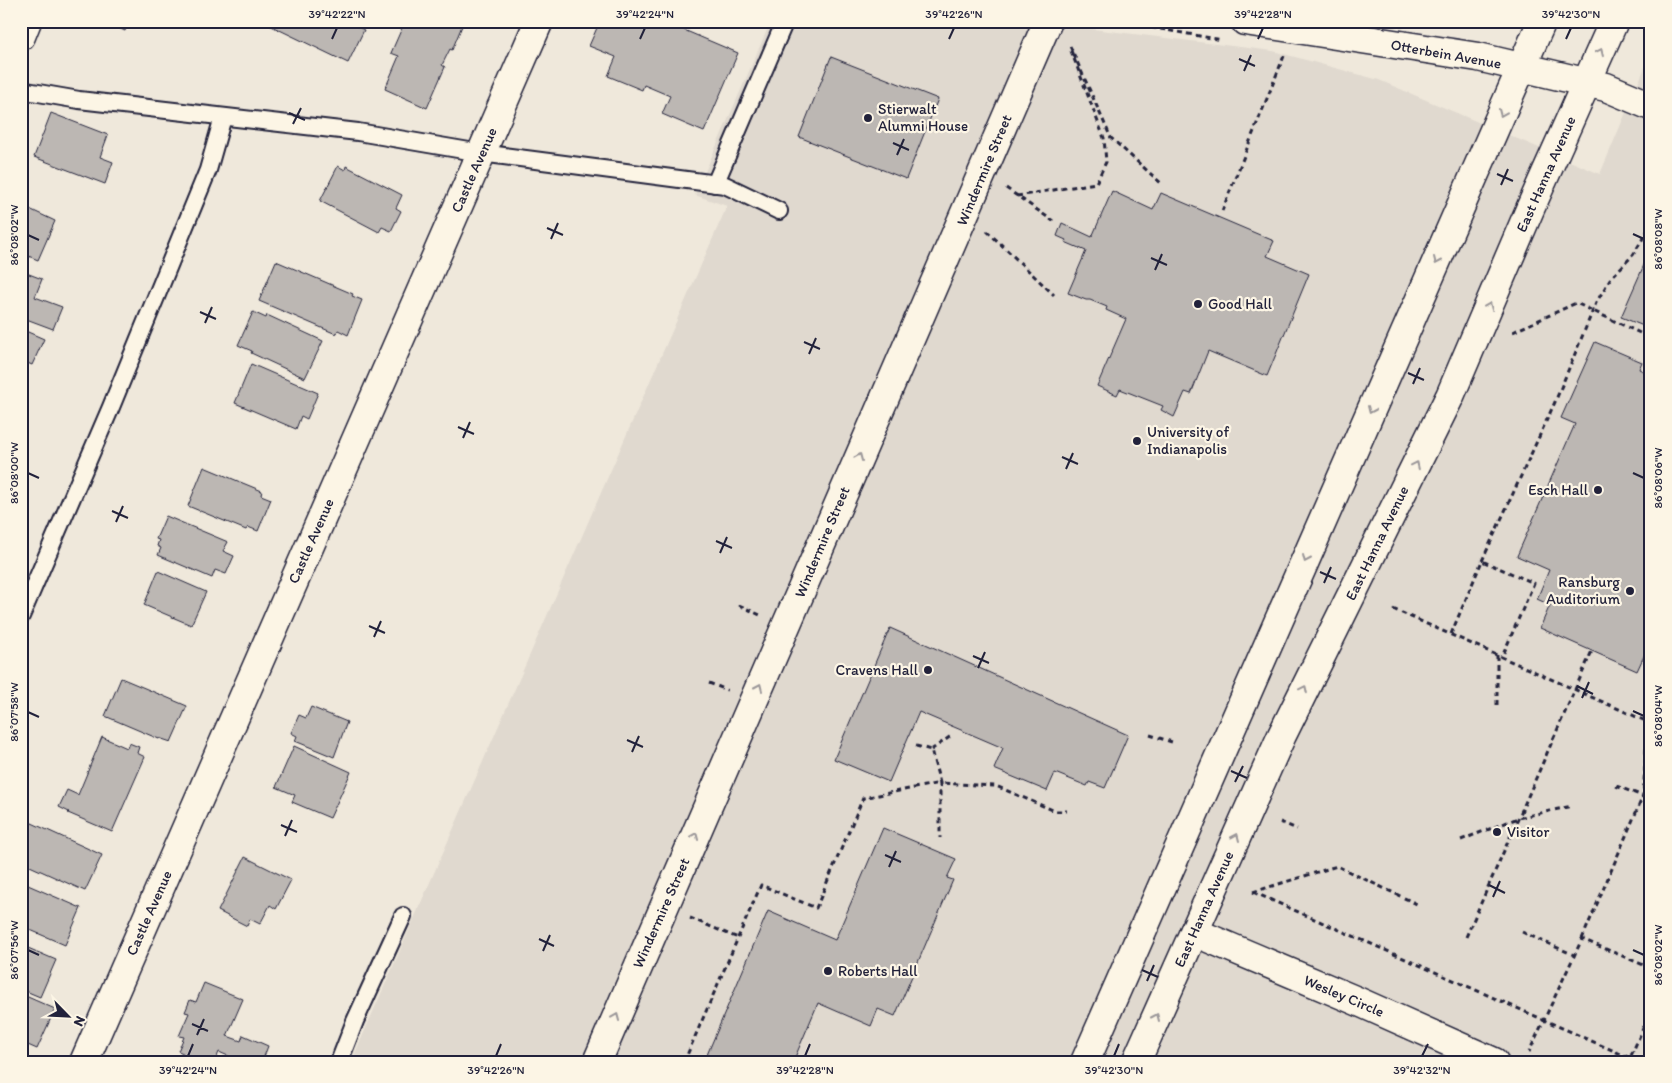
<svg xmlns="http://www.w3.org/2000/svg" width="1672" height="1083" font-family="Itim,sans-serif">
  <rect width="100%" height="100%" fill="#efe8db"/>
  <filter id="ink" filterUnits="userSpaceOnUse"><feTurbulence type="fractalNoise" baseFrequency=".02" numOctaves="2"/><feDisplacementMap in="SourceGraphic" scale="10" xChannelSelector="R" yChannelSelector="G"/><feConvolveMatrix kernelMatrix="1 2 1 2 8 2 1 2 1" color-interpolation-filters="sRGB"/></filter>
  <g filter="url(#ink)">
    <polygon fill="#e0d9cf" points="771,21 1027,21 1273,51 1379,80 1600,174 1651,53 1651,1062 351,1062 727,206 695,195"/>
    <g fill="#bcb7b3" stroke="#22223b">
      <polygon points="103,21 138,21 135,27 128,23 125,31"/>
      <polygon points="261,21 346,21 364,30 348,63"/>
      <polygon points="405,21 413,25 414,21 464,21 452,50 450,49 442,65 445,67 427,108 385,89 399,56 391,53"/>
      <polygon points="600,21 682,21 687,23 684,30 738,53 704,132 662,114 670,96 644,85 642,90 608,76 616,57 589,46"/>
      <polygon points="831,57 938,99 906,179 799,137"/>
      <polygon points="51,113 108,135 100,157 113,162 105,184 34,157"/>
      <polygon points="338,166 345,170 346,166 402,195 396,208 401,211 391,231 382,227 379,232 320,201"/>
      <polygon points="1112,191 1153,210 1161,193 1274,241 1267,256 1309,274 1267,376 1208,351 1191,394 1185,392 1174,417 1161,410 1163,406 1120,389 1117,395 1097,386 1126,319 1106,310 1107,307 1090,300 1086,300 1068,293 1086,251 1065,242 1066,240 1057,236 1062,223 1092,237"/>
      <polygon points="21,205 55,221 38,260 21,253"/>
      <polygon points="1651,249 1651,329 1621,317"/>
      <polygon points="276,261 353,294 352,296 362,300 348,335 338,330 336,334 259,301"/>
      <polygon points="21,271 42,279 35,297 62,307 53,329 21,317"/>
      <polygon points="253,312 266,318 267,315 323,341 305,378 251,353 252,351 238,345"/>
      <polygon points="21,329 44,339 32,365 21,360"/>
      <polygon points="1595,342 1642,362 1639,369 1651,375 1651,646 1649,645 1637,671 1540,628 1550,605 1537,599 1549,570 1517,556 1575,424 1561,418"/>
      <polygon points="251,364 318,393 307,419 301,416 296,429 235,403"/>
      <polygon points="204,467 262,491 261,495 271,499 258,531 248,527 246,530 188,506"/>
      <polygon points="166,516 228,542 223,551 234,556 226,574 215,570 212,578 158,555 161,548 157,546 159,540 156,539"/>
      <polygon points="158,571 206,592 191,625 144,605"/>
      <polygon points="890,628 1128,735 1105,788 1089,782 1087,786 1055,773 1047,791 994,769 1003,748 919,712 889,782 834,759"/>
      <polygon points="121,678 187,706 171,742 159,738 159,739 105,716"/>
      <polygon points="311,707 347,722 334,757 295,741 297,736 291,733 299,715 306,718"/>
      <polygon points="102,737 127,748 129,743 139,747 137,753 145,757 112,832 68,813 69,812 59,807 67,790 78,795"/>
      <polygon points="294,746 351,772 330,818 292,802 295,795 276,787"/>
      <polygon points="21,818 102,855 85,891 21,862"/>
      <polygon points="883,828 956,859 947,878 953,880 895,1016 878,1009 871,1026 818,1003 793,1062 704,1062 768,911 835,940"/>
      <polygon points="245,857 291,880 276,909 270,905 260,924 250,919 247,926 218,911"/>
      <polygon points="21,882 81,908 65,945 21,926"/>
      <polygon points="21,945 56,960 40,997 21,989"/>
      <polygon points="204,983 243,999 227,1036 241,1041 243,1035 268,1046 262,1062 231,1062 233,1058 219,1052 215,1062 205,1062 178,1051 184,1037 179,1036 189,1013 185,1012 190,1000 196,1002"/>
      <polygon points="21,994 55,1009 37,1049 21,1042"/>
    </g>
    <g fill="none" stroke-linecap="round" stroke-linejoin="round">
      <g stroke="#22223b" stroke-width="20">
        <g id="lane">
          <polyline points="21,90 79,100 358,132 481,153 725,185 779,211"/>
          <polyline points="715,184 785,21"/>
          <polyline points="21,616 111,407 208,170 223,117"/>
          <polyline points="339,1062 355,1021 403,916"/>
        </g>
      </g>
      <g stroke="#22223b" stroke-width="31">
        <g id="street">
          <polyline points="1245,21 1478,57 1606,87 1651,106"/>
          <polyline points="21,36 27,21"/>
          <polyline points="1194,932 1357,1001 1494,1062"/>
          <polyline points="84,1062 539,21"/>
          <polyline points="597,1062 1048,21"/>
        </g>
      </g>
      <g stroke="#22223b" stroke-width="31">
        <g id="secondary">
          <polyline points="1085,1062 1542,21"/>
          <polyline points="1136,1062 1282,735 1450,396 1530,209 1614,21"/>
        </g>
      </g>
      <g stroke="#22223b" stroke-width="3" stroke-dasharray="5 4" stroke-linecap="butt">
        <polyline points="1116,21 1222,40"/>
        <polyline points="1070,46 1111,138 1162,184"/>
        <polyline points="1006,188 1053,221"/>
        <polyline points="1017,196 1096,183 1106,162 1104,138 1070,48"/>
        <polyline points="1222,211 1284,56"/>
        <polyline points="987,231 1054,295"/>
        <polyline points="1513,332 1576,303 1640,333 1651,345"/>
        <polyline points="1482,561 1555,402 1596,303 1610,279 1633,255 1651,225"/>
        <polyline points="739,605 760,615"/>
        <polyline points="1393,609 1648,722"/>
        <polyline points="1451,634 1482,561 1534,583 1502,657"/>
        <polyline points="1497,655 1497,708"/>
        <polyline points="709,683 727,690"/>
        <polyline points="1150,735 1172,742"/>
        <polyline points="916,746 931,750 940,783 996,786 1055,811 1067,811"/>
        <polyline points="931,750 951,736"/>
        <polyline points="1616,786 1643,796 1651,792"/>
        <polyline points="1280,822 1297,829"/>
        <polyline points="1461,840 1518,818 1572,806"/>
        <polyline points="1253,892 1544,1020 1529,1052"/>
        <polyline points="1253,892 1337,866 1419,905"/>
        <polyline points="690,918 738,938"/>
        <polyline points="1522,932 1574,955"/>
        <polyline points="1466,937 1592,651"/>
        <polyline points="1582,939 1643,796 1648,722 1651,716"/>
        <polyline points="1651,968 1582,939 1544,1020 1630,1058 1651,1010"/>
        <polyline points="684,1062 761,885 816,908 863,798 940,783 940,838"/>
        <polyline points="1628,1062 1630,1058 1636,1062"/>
      </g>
      <use href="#lane" stroke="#fcf5e5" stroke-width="16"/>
      <use href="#street" stroke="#fcf5e5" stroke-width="28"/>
      <use href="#secondary" stroke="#fcf5e5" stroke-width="28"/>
    </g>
    <defs><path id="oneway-chevron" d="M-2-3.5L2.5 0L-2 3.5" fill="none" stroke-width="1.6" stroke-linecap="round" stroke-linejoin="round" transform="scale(1.25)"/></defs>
    <g stroke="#9a9698">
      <use href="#oneway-chevron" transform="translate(1600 52) rotate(-65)"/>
      <use href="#oneway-chevron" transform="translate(1502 113) rotate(113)"/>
      <use href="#oneway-chevron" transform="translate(1437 261) rotate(114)"/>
      <use href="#oneway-chevron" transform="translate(1489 306) rotate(-67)"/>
      <use href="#oneway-chevron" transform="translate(1371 410) rotate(114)"/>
      <use href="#oneway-chevron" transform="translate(859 457) rotate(-67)"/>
      <use href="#oneway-chevron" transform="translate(1416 465) rotate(-64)"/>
      <use href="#oneway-chevron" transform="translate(1306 559) rotate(114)"/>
      <use href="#oneway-chevron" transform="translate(759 687) rotate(-66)"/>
      <use href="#oneway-chevron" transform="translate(1304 689) rotate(-64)"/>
      <use href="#oneway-chevron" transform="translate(695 836) rotate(-67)"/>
      <use href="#oneway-chevron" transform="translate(1236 837) rotate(-66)"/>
      <use href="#oneway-chevron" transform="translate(616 1017) rotate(-67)"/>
      <use href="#oneway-chevron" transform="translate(1156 1017) rotate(-66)"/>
    </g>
  </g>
  <path fill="none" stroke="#22223b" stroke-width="2" d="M332 39 337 28M640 39 645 28M949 39 954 28M1258 39 1263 28M1566 39 1571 28M1239 59 1255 66M1244 71 1251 55M289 113 305 120M293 124 301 108M893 143 909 150M897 155 904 139M1497 174 1513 181M1501 185 1508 169M547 228 563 235M1633 234 1644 239M28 235 39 240M551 239 558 223M1151 258 1167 265M1155 270 1162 254M200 312 216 319M205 323 212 307M804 342 820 349M809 354 816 338M1408 373 1424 380M1413 384 1420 368M458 427 474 434M463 438 470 422M1062 457 1078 464M1066 469 1073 453M28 473 39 478M1633 473 1644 478M112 511 128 518M116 522 123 506M716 541 732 548M720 553 727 537M1320 572 1336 579M1324 583 1331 567M369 626 385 633M374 637 381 621M973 656 989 663M978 668 985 652M1577 686 1593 694M1582 698 1589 682M1633 711 1644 716M28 712 39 717M627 740 643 747M632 752 639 736M1231 771 1247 778M1235 782 1243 766M281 825 297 832M285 836 292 820M885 855 901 862M889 867 896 851M1489 885 1505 893M1493 897 1500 881M539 939 554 946M28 950 39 955M1633 950 1644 955M543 951 550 935M1142 970 1158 977M1147 981 1154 965M192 1024 208 1031M197 1035 204 1019M188 1056 193 1044M496 1056 501 1044M805 1056 810 1044M1114 1056 1119 1044M1422 1056 1428 1044"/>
  <g fill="#22223b" stroke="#fcf5e5" stroke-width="2">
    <circle cx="868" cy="118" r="5"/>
    <circle cx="1198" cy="304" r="5"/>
    <circle cx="1137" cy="441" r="5"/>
    <circle cx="1598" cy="490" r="5"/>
    <circle cx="1630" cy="591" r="5"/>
    <circle cx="928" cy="670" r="5"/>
    <circle cx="1497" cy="832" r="5"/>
    <circle cx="828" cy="971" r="5"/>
  </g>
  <g text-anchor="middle" stroke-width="4.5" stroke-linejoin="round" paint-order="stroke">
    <g font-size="15" fill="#22223b" stroke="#fcf5e5">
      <text transform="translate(1446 54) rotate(10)" y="5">Otterbein Avenue</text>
      <text transform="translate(474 170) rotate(-66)" y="5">Castle Avenue</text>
      <text transform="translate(984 170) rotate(-67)" y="5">Windermire Street</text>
      <text transform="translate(1546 174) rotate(-66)" y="5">East Hanna Avenue</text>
      <text transform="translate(311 541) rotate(-66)" y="5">Castle Avenue</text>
      <text transform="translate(822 542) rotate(-67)" y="5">Windermire Street</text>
      <text transform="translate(1377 543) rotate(-64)" y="5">East Hanna Avenue</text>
      <text transform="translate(1204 909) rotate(-66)" y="5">East Hanna Avenue</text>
      <text transform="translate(149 913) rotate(-66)" y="5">Castle Avenue</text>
      <text transform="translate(661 913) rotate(-66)" y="5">Windermire Street</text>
      <text transform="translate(1344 996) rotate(23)" y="5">Wesley Circle</text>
    </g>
    <g font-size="15" fill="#22223b" stroke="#fcf5e5" text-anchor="start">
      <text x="878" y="114">Stierwalt<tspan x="878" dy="17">Alumni House</tspan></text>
      <text x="1208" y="309">Good Hall</text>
      <text x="1147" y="437">University of<tspan x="1147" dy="17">Indianapolis</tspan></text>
      <text x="1588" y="495" text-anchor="end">Esch Hall</text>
      <text x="1620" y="587" text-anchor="end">Ransburg<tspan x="1620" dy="17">Auditorium</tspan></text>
      <text x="918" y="675" text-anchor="end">Cravens Hall</text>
      <text x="1507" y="837">Visitor</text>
      <text x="838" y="976">Roberts Hall</text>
    </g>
  </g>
  <rect width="1672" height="1083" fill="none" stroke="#fcf5e5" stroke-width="55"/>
  <g transform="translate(68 1016) rotate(114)" stroke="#fcf5e5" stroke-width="4" paint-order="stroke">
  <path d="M0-4L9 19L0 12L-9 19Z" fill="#22223b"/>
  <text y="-8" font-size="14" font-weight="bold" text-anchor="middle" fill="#22223b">N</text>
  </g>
  <rect x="28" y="28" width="1616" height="1028" fill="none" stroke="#22223b" stroke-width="2"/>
  <g font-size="12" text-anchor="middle" fill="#22223b">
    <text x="337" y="18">39°42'22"N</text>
    <text x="645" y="18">39°42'24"N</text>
    <text x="954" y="18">39°42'26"N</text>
    <text x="1263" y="18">39°42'28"N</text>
    <text x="1571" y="18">39°42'30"N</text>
    <text transform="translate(14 235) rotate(-90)" y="4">86°08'02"W</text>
    <text transform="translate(1658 239) rotate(-90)" y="4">86°08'08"W</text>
    <text transform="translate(14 473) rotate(-90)" y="4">86°08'00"W</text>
    <text transform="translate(1658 478) rotate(-90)" y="4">86°08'06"W</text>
    <text transform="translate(14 712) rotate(-90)" y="4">86°07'58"W</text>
    <text transform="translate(1658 716) rotate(-90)" y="4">86°08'04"W</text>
    <text transform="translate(14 950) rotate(-90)" y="4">86°07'56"W</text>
    <text transform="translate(1658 955) rotate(-90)" y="4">86°08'02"W</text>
    <text x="188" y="1074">39°42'24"N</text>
    <text x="496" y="1074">39°42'26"N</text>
    <text x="805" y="1074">39°42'28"N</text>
    <text x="1114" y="1074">39°42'30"N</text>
    <text x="1422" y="1074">39°42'32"N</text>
  </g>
</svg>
